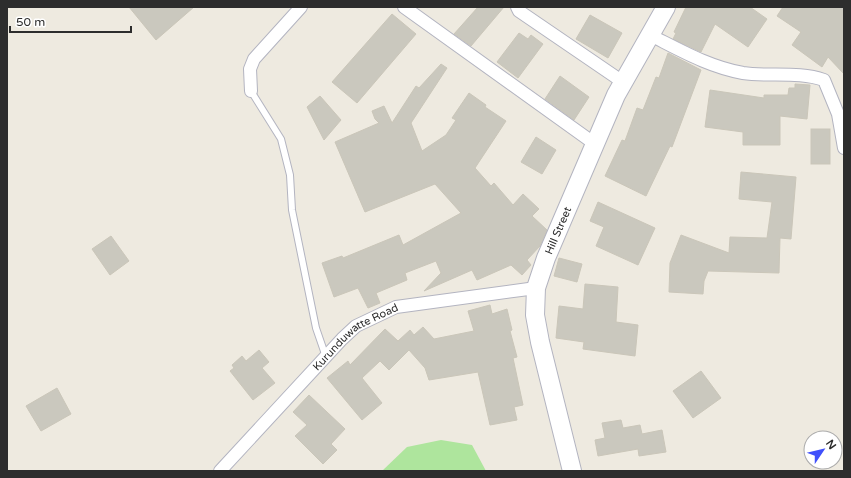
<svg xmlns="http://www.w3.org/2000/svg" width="851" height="478" font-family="'Varela Round',sans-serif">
  <rect width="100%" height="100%" fill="#eeeae0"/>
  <polygon fill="#aee59d" points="441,440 472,445 486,471 382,471 407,447"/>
  <g fill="#cac8be" stroke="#cac6b9">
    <polygon points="129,7 194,7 156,40"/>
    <polygon points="478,7 504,7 471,46 454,34"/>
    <polygon points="686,7 750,7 767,19 748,47 715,24 701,52 673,39 676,33 674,32"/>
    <polygon points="783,7 844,7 844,74 828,57 822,67 792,45 801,32 777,16"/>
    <polygon points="392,14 416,34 357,103 332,82"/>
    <polygon points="590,15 622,33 608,58 576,39"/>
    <polygon points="519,33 528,39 531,35 543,44 518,78 497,62"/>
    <polygon points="668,53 701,70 672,147 670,146 646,196 605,176 622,140 625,141 637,108 643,110 656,77 659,78"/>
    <polygon points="441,64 447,68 411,123 422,151 446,135 456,120 452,118 469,93 486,105 485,107 506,121 475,168 491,186 494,183 513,205 523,194 539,209 532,216 547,230 540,246 527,260 531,265 522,275 511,265 477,280 472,270 424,291 441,273 436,261 405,273 407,280 376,293 380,303 368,308 358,288 334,297 322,263 342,256 343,258 399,235 403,245 461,213 435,184 365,212 335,142 379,123 375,119 372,111 384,106 392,123 416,86 419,88"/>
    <polygon points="560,76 589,97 574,120 545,99"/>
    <polygon points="795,84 810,85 807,119 780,116 780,145 743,145 743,132 705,127 710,90 764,98 764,95 788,95 789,88 795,88"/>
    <polygon points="320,96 341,120 324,140 307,107"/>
    <rect x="811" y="129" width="19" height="35"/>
    <polygon points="536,137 556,150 542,174 521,162"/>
    <polygon points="741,172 796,177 791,239 780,238 779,273 708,271 704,281 703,294 669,292 670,263 681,235 729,253 730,237 767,238 772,202 739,199"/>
    <polygon points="598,202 655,228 638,265 596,246 604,227 590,221"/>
    <polygon points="111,236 129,261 110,275 92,249"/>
    <polygon points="559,258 582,264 577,282 554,276"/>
    <polygon points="585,284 618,287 616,322 638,325 635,356 583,349 584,342 556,338 559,306 583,309"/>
    <polygon points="490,305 492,314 507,309 512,330 510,331 517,357 513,358 523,405 514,407 517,420 490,425 478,372 429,380 425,368 409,350 389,370 380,361 362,378 382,403 362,420 327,378 348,361 350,365 385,329 398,341 410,330 414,335 423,327 434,339 474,331 468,311"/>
    <polygon points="259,350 269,362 262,368 275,383 253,400 230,371 234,368 232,365 242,356 246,361"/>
    <polygon points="701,371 721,398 693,418 673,391"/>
    <polygon points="57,388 71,414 41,431 26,406"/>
    <polygon points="309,395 345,429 331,444 337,450 323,464 295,436 307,425 293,412"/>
    <polygon points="621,420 623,428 640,425 642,434 662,430 666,452 639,456 638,449 598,456 595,440 605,438 602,423"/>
  </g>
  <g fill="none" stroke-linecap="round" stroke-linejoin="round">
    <g stroke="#b3b4c0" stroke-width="8">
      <polyline id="lane" points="251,91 281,139 290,175 292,210 316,328 326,357"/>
    </g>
    <g stroke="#b3b4c0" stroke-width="14">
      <g id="street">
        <polyline points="404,7 595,144"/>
        <polyline points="517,7 519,11 623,82"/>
        <path d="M650 35C680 50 709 67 743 73 770 77 798 71 824 80L838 114 844 148"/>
        <polyline points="251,91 250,69 254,59 301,7"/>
        <path id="s1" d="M220 471 342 339 356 326 396 307 536 288"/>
      </g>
    </g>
    <g stroke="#b3b4c0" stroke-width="20">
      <g id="secondary">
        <path id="s2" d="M572 471 540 342 535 315 536 288 546 258 616 95 666 7"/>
      </g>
    </g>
    <use href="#lane" stroke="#fff" stroke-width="6"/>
    <use href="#street" stroke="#fff" stroke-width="12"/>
    <use href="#secondary" stroke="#fff" stroke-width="18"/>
  </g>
  <g text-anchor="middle" stroke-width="4" stroke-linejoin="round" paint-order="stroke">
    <g font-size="11" fill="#2d2d2d" stroke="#fff">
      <text dy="4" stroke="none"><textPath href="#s2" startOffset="249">Hill Street</textPath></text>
      <text dy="4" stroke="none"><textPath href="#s1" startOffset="192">Kurunduwatte Road</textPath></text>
    </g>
  </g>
  <rect width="851" height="478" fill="none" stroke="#2d2d2d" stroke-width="16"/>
  <g transform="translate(823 450) rotate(55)"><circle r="19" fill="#ffffff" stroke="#ababab"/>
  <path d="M0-3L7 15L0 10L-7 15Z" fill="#4050fb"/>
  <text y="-6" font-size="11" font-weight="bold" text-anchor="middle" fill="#2d2d2d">N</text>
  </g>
  <path d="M10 26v6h121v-6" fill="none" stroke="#2d2d2d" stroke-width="2"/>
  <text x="16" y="26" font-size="12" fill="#2d2d2d" stroke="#ffffff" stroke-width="3" paint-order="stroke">50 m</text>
</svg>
